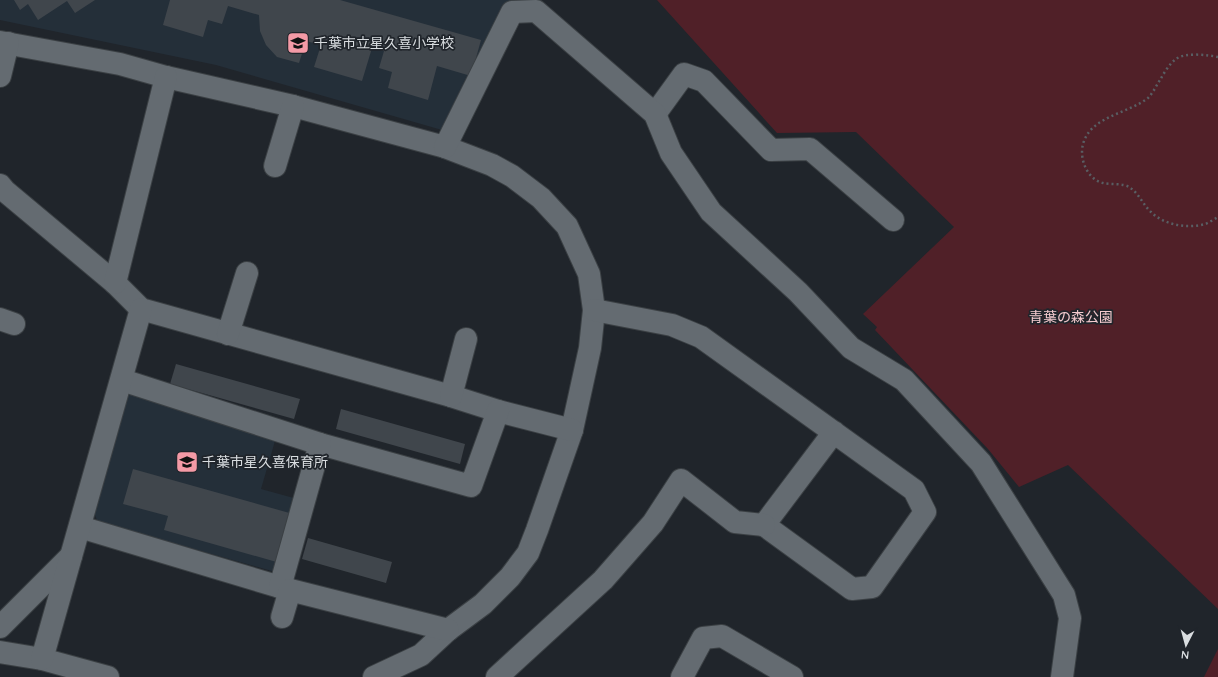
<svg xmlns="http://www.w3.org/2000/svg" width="1218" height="677" font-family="Quicksand,'Noto Sans JP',sans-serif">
  <rect width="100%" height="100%" fill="#20252b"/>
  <g fill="#242f39">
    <polygon points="0,0 512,0 442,130 216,65 0,20"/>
    <polygon points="124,392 277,434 261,489 301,500 279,573 98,522 91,507"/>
  </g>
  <g fill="#502028">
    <polygon points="657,0 1218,0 1218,609 1068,465 1019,487 988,449 875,330 877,327 863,314 954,227 856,132 777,133"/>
    <polygon points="1218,649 1218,677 1204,677"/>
  </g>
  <g fill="#40464c">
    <polygon points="14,0 95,0 75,13 67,1 38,20 28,4 20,10"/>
    <polygon points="170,0 340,0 481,40 471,76 437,66 428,100 388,88 392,72 379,68 384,51 372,48 362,81 314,67 321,45 306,41 299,63 277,57 266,45 260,31 259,15 228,6 222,24 208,20 203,37 163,25"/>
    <polygon points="176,364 300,399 294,419 170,384"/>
    <polygon points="341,409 465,444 460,464 336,429"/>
    <polygon points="133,469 293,514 280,563 164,530 168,516 123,504"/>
    <polygon points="308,538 392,562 386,583 302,559"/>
  </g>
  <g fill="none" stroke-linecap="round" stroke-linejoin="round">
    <g stroke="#3b4044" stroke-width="24">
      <g id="minor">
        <polyline points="0,42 120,64 166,77 293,106 445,147 492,165 512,176 541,198 567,226 589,274 594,310 590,348 572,430 537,530 528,553 510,577 483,604 448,630 421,655 374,677"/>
        <polyline points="0,76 8,43"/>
        <polyline points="655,114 684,74 704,81 771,150 810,149 893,220"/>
        <polyline points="445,147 512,12 536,11 655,114 671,153 711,212 798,292 851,348 904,380 981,463 1064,595 1070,618 1062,677"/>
        <polyline points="275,166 293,106"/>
        <polyline points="0,185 5,191 115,283 141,309 451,396 498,411 572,430"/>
        <polyline points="115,283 166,77"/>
        <polyline points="594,310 672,325 701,337 914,490 925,512 872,587 852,589 764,525 834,432"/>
        <polyline points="0,319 14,324"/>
        <polyline points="228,334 247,273"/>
        <polyline points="122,380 320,444 471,486 498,411"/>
        <polyline points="451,396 466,339"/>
        <polyline points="80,527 290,590"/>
        <polyline points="280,587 320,444"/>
        <polyline points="282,617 290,590 448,630"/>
        <polyline points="0,627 71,556"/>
        <polyline points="0,652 42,659 108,677"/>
        <polyline points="42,659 141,309"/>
        <polyline points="497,677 603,580 653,523 681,480 735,522 764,525"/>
        <polyline points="682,677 703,638 722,636 792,677"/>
      </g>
    </g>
    <path stroke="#595e63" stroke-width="2.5" stroke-dasharray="2 3" stroke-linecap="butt" d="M1218 57C1208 55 1185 52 1176 59 1170 63 1164 73 1160 80 1156 86 1153 93 1148 98 1129 113 1093 116 1084 141 1078 156 1086 179 1103 183 1111 185 1123 183 1129 187 1139 193 1143 205 1151 212 1164 225 1187 229 1205 224 1209 223 1214 219 1218 217"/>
    <use href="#minor" stroke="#646b71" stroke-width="22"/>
  </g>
  <defs>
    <g id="school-square" transform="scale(1.15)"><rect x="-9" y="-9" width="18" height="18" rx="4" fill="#f49aa6" stroke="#20252b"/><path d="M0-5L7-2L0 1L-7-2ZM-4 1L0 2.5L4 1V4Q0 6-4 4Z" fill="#111"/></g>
  </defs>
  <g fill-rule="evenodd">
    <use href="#school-square" x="298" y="43"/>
    <use href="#school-square" x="187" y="462"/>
  </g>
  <g text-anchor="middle" stroke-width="3.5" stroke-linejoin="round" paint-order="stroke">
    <g font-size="14" fill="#d9dde0" stroke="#20252b" text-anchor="start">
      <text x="314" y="48">千葉市立星久喜小学校</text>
      <text x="202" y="467">千葉市星久喜保育所</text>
    </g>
    <g font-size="14" fill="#f5cbcf" stroke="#20252b">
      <text x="1071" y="322">青葉の森公園</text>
    </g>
  </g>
  <g transform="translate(1186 645) rotate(186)" stroke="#20252b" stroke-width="3" paint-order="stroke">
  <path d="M0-3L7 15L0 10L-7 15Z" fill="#d9dde0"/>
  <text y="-6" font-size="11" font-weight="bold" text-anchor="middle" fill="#d9dde0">N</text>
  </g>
</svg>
